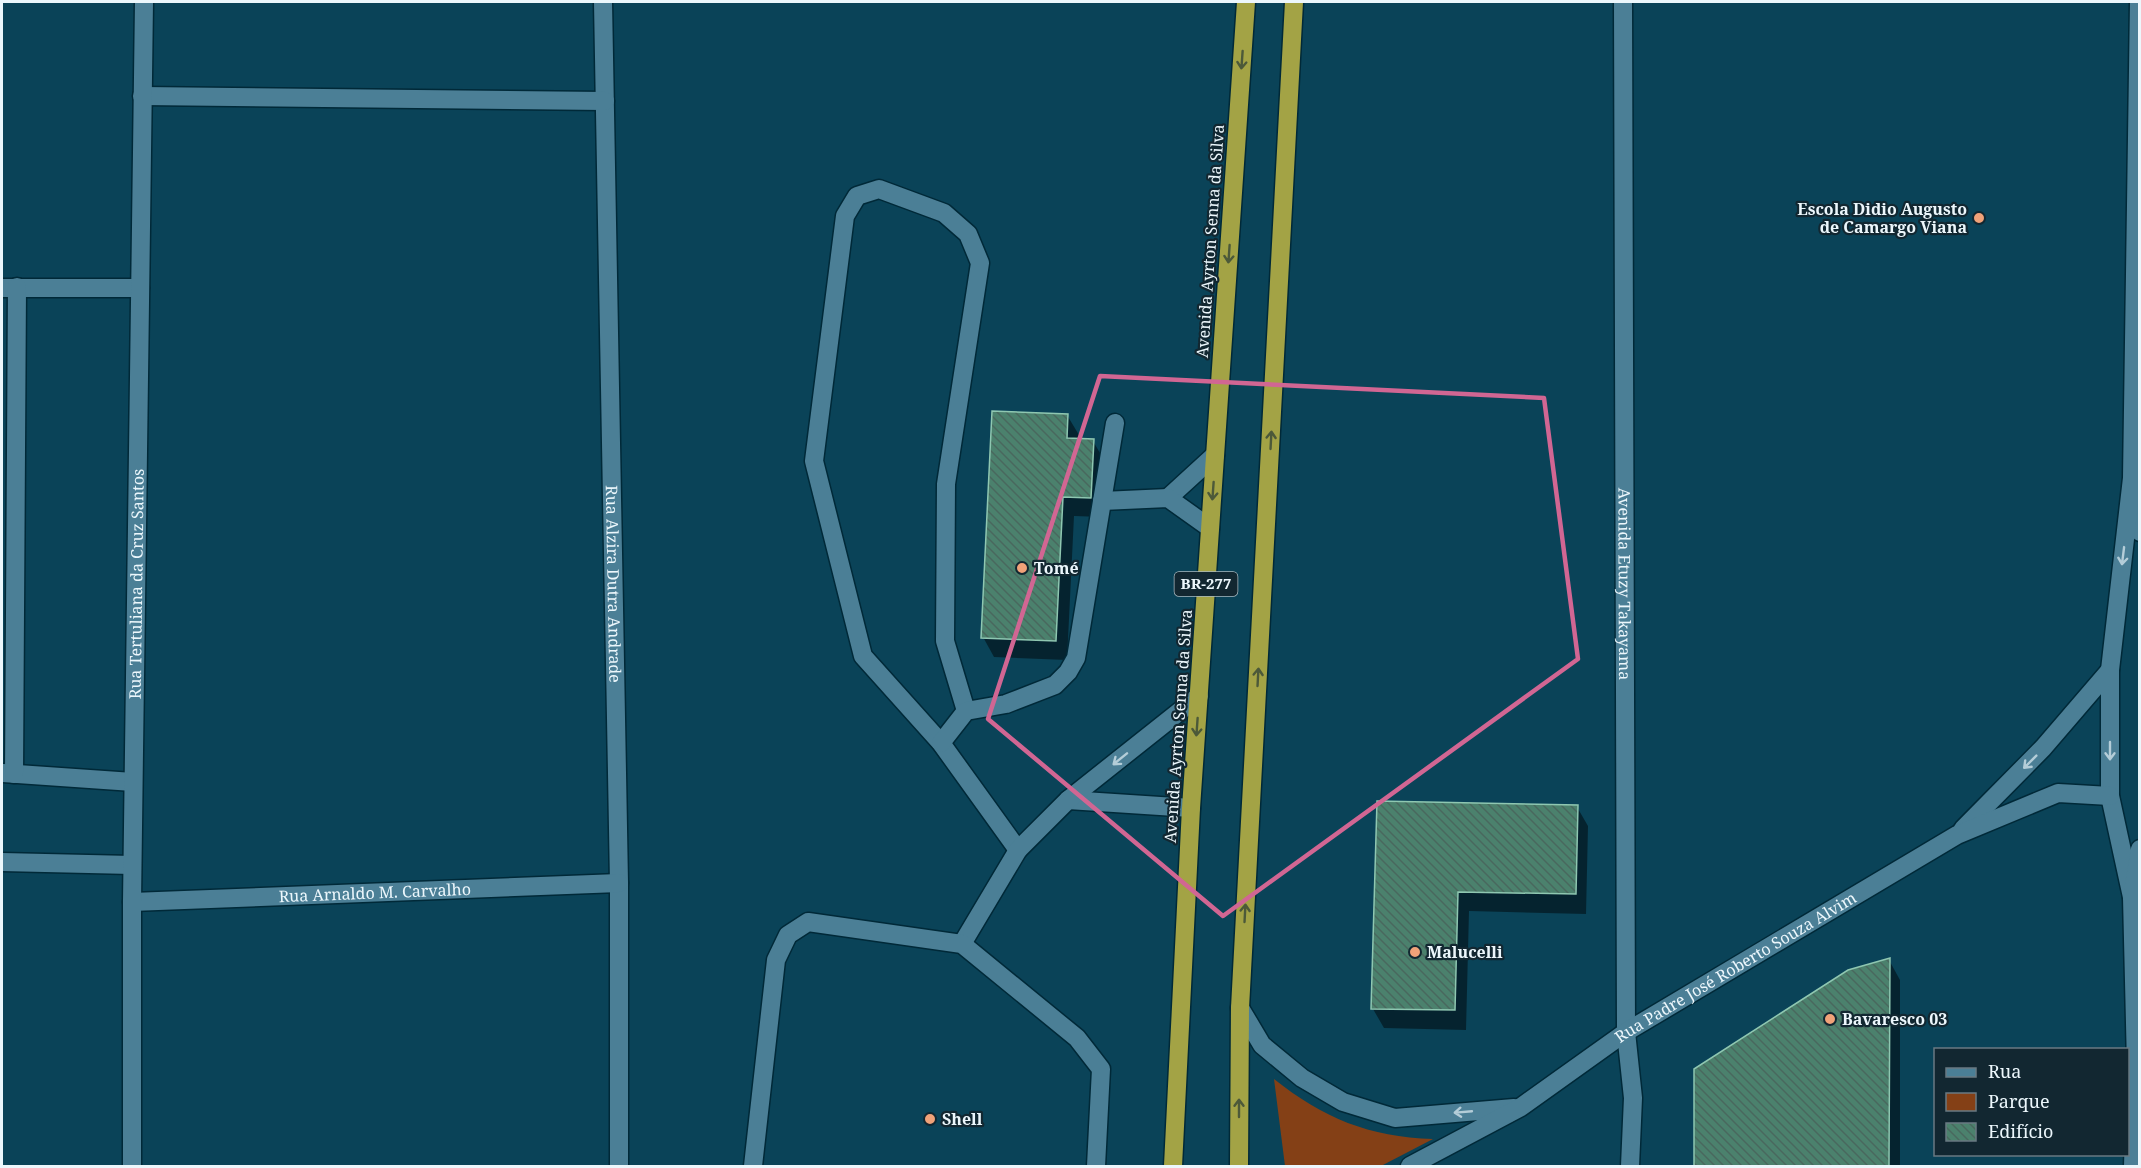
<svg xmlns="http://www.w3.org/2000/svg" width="2141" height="1168" font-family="'Noto Serif',serif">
  <defs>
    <pattern id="building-back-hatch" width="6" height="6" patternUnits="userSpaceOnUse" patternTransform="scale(1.5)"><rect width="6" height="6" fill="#4b816d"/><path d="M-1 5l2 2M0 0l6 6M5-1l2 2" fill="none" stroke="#49685e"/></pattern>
  </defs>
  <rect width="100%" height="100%" fill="#0a4358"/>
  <path fill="#844016" d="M1274 1079C1323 1118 1369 1137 1433 1139L1381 1166H1285Z"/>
  <g fill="#0007">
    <polygon points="1067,415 1079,435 1079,440 1093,441 1104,460 1102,517 1074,516 1067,660 994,657 983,637"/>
    <polygon points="1379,803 1577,807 1588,826 1586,914 1469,911 1466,1030 1384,1028 1373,1009"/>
    <polygon points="1889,960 1900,980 1900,1166 1695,1166 1696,1070"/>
  </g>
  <g fill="url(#building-back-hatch)" stroke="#8fc7b1" stroke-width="1.5">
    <polygon points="992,411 1068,414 1067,438 1094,439 1091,498 1063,497 1056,641 981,638"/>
    <polygon points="1377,801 1578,805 1576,894 1458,892 1455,1010 1371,1009"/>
    <polygon points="1890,958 1889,1166 1694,1166 1694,1069 1848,970"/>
  </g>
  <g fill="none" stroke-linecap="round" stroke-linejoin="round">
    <g stroke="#002938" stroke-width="21">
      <g id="minor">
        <path id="s1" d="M603 2 619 883V1166"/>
        <path id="s2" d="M1623 2 1626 1032 1633 1098 1630 1166"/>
        <polyline points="142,96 605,101"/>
        <polyline points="2,288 140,288"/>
        <polyline points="1168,498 1215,455"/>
        <polyline points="1102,501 1168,498 1210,528"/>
        <polyline points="2135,503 2140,532"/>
        <polyline points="966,711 945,641 946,484 980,263 968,234 944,213 879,189 857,196 845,216 814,461 863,656 941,743 1018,850"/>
        <polyline points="941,743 966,711 1006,704 1055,685 1068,672 1076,658 1115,423"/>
        <polyline points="3,773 133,782"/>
        <polyline points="14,774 17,287"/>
        <polyline points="1068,800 1191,808"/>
        <polyline points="1963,829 2043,748 2110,670"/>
        <polyline points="2,862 132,865"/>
        <polyline points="2132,897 2110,796 2110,670 2132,478 2139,2"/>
        <path id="s3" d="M132 902 619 883"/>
        <polyline points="962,944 1018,850 1068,800 1199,696"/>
        <polyline points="1240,1008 1262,1045 1302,1078 1343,1102 1395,1118 1514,1108"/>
        <path id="s4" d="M132 1166V902L144 2"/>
        <polyline points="753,1166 776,960 788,935 808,922 962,944 1077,1038 1101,1069 1096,1166"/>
        <path id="s5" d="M1410 1166 1521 1107 1626 1032 1957 835 2058 793 2110 796"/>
        <polyline points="2133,1166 2136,1065 2132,897 2140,849"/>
      </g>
    </g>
    <g stroke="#002938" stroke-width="21">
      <g id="highway">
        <polyline points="1173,1166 1191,808 1246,2"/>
        <polyline points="1239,1166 1240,1008 1294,2"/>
      </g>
    </g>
    <use href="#minor" stroke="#4b7f96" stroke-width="18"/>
    <use href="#highway" stroke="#a3a345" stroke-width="18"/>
  </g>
  <defs><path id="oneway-shaft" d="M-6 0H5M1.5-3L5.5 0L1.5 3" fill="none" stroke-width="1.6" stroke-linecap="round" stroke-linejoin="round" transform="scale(1.5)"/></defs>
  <g stroke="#4c5939">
    <use href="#oneway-shaft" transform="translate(1242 60) rotate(94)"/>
    <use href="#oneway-shaft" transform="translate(1229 254) rotate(94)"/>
    <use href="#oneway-shaft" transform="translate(1271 440) rotate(-87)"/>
    <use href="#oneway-shaft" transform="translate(1213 491) rotate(94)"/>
    <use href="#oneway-shaft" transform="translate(1258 677) rotate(-87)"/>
    <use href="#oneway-shaft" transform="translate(1197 727) rotate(94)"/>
    <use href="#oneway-shaft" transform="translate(1245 913) rotate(-87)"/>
    <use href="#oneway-shaft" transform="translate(1239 1108) rotate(-90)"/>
  </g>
  <g stroke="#b4cdd8">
    <use href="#oneway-shaft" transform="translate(2123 556) rotate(97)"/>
    <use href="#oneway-shaft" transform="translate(2110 751) rotate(90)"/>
    <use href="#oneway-shaft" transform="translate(1120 759) rotate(141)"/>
    <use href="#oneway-shaft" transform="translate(2030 762) rotate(135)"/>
    <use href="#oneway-shaft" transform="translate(1463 1112) rotate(175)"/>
  </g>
  <path fill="none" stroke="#d16693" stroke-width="4.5" stroke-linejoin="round" d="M1100 376 1544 398 1578 659 1223 916 988 719Z"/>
  <g fill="#f0a279" stroke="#122731" stroke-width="2">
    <circle cx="1979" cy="218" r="6"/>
    <circle cx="1022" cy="568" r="6"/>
    <circle cx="1415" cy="952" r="6"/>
    <circle cx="1830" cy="1019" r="6"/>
    <circle cx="930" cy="1119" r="6"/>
  </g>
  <g text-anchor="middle" stroke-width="4.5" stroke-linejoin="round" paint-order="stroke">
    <rect fill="#122731" stroke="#abb9bf" stroke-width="1.5" x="1174.5" y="572" width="63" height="24" rx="4.5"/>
    <g font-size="15" font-weight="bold" fill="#ecf7fc">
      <text x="1206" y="589">BR-277</text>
    </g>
    <g font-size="16" font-weight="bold" fill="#ecf7fc" stroke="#122731" text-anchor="start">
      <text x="1967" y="215" text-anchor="end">Escola Didio Augusto<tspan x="1967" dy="18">de Camargo Viana</tspan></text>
      <text x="1034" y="574">Tomé</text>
      <text x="1427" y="958">Malucelli</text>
      <text x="1842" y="1025">Bavaresco 03</text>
      <text x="942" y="1125">Shell</text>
    </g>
    <g font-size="16" fill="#ecf7fc" stroke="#122731">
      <text transform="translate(1210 241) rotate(-86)" y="6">Avenida Ayrton Senna da Silva</text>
      <text dy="6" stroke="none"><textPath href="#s4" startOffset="582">Rua Tertuliana da Cruz Santos</textPath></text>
      <text dy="6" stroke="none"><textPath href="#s1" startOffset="582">Rua Alzira Dutra Andrade</textPath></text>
      <text dy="6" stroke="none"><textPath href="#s2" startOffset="582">Avenida Etuzy Takayama</textPath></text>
      <text transform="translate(1178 726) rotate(-86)" y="6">Avenida Ayrton Senna da Silva</text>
      <text dy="6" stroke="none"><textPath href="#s3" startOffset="243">Rua Arnaldo M. Carvalho</textPath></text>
      <text dy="6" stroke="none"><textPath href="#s5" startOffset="382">Rua Padre José Roberto Souza Alvim</textPath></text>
    </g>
  </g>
  <rect width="2141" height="1168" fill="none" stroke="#ecf7fc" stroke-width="6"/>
  <rect x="1934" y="1048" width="195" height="108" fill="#122731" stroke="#697a82" stroke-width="1.5"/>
  <rect x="1946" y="1068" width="30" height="9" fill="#4b7f96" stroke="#697a82" stroke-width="1.5"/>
  <text x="1988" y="1078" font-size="18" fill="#ecf7fc">Rua</text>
  <rect x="1946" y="1093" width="30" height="18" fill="#844016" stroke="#697a82" stroke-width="1.5"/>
  <text x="1988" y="1108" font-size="18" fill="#ecf7fc">Parque</text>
  <rect x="1946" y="1123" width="30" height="18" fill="url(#building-back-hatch)" stroke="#697a82" stroke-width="1.5"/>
  <text x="1988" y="1138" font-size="18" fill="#ecf7fc">Edifício</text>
</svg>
